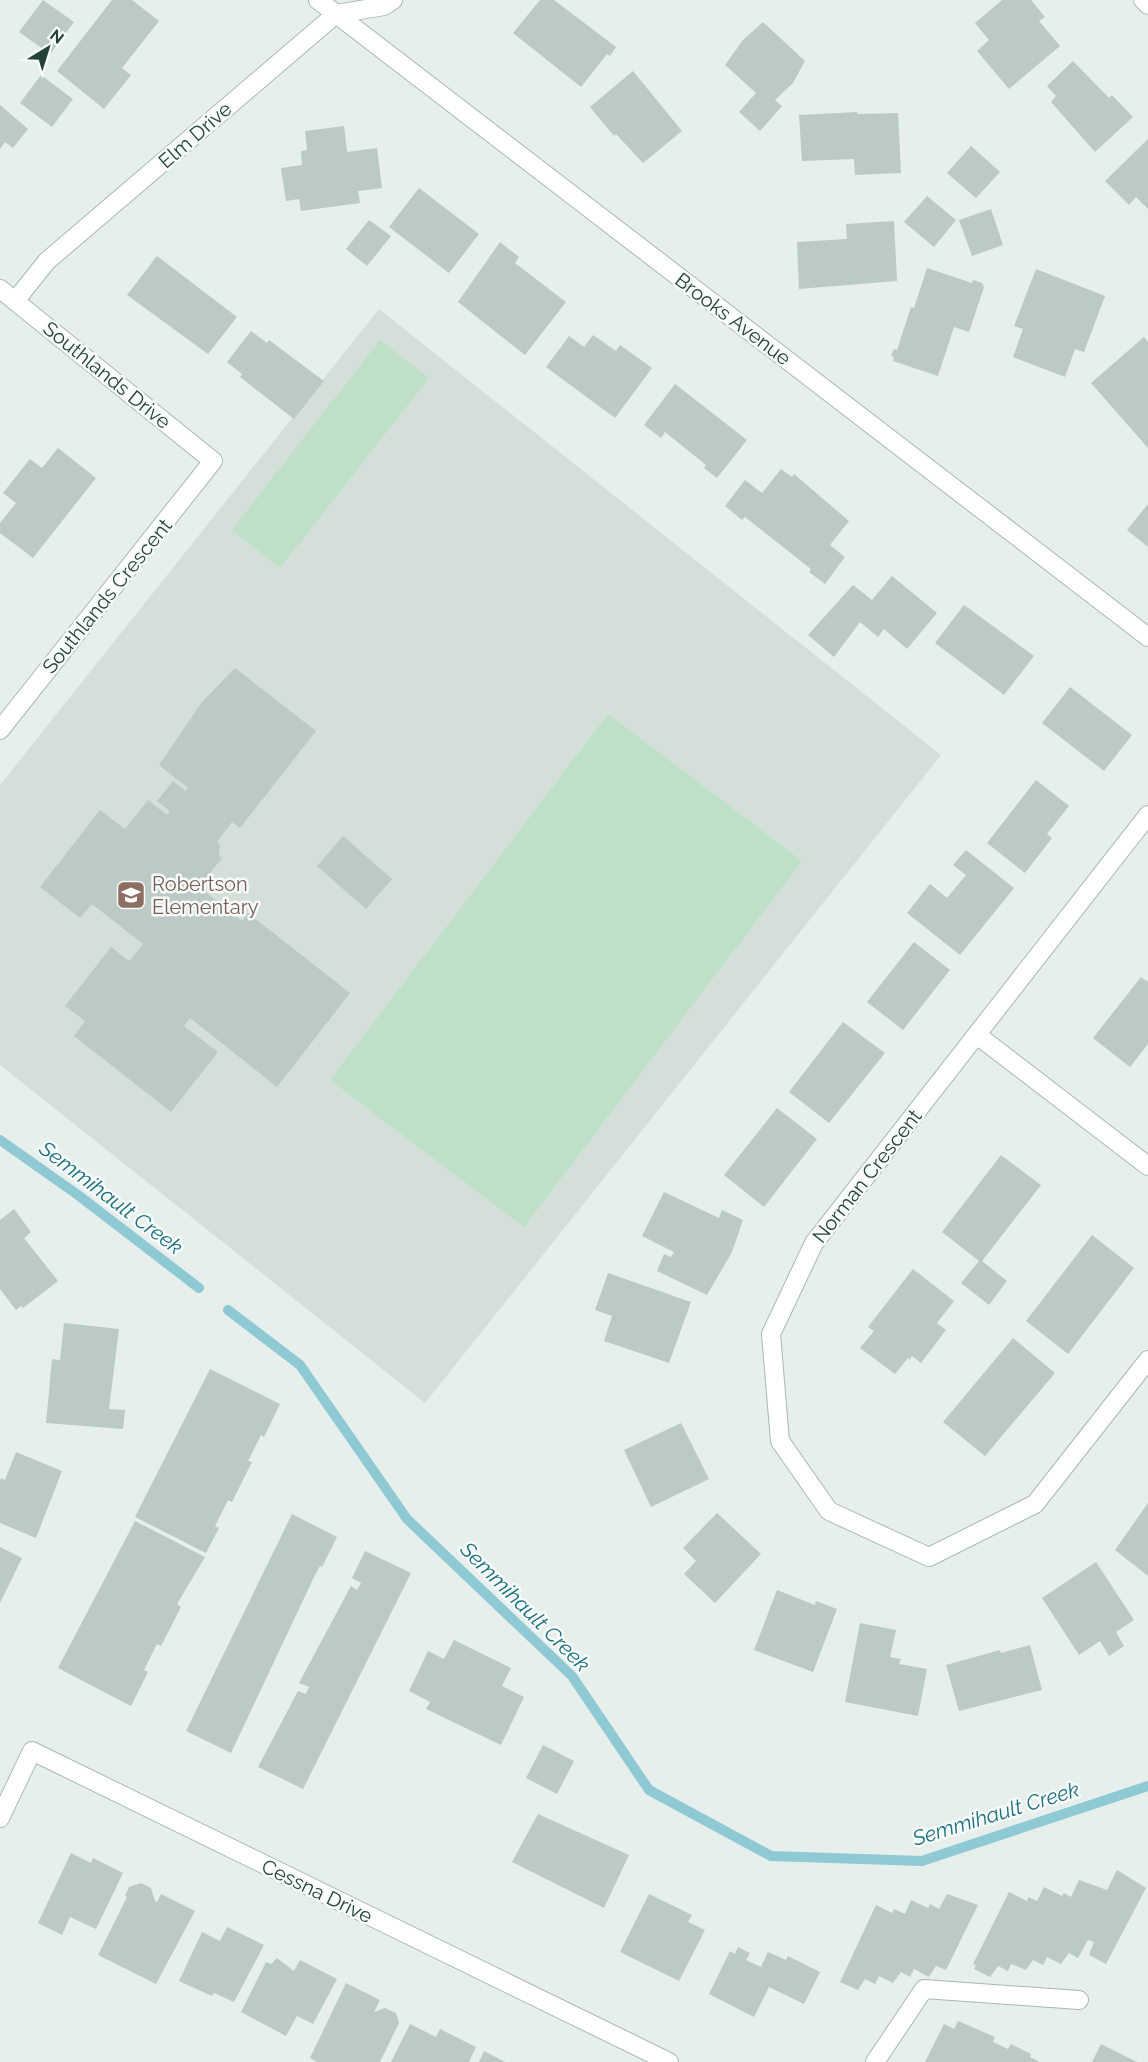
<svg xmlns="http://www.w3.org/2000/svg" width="1148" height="2062" font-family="Raleway,sans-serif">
  <rect width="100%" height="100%" fill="#e6efeb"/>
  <polygon fill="#d4dfda" points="379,309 941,755 425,1403 0,1065 0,785"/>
  <g fill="#bfe0c8">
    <polygon points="380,340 429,378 280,568 232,530"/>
    <polygon points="608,714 802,861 524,1227 330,1080"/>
  </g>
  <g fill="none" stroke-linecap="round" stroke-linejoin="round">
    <g stroke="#8ec9d4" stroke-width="10">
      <polyline points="0,1140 78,1195 199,1288"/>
      <polyline points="228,1310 300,1365 407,1519 572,1676 649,1790 771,1856 922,1861 1148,1786"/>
    </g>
  </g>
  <g fill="#bbcac4">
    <polygon points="43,0 74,22 50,54 19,32"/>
    <polygon points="112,0 132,0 159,21 122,68 131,75 104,109 57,71"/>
    <polygon points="540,0 554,0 616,47 610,56 607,54 581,87 513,33"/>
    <polygon points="1002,0 1031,0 1045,17 1039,21 1060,46 1009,89 977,51 989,40 975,23"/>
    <polygon points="763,22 805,61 793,83 775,100 782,106 760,131 739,112 756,93 725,65 743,40"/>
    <polygon points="1073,61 1109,98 1112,95 1133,117 1095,152 1051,102 1056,96 1047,86"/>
    <polygon points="633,71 682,131 643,163 616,134 614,136 590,107"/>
    <polygon points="41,75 73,99 52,127 20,103"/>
    <polygon points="0,105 28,129 13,148 5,142 0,149"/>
    <polygon points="857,112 858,114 898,113 901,173 855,175 854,159 802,161 799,115"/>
    <polygon points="344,126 347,152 377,148 382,188 358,191 360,203 301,211 299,199 286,201 281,168 302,165 301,151 307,150 305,131"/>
    <polygon points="1148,139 1148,209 1136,197 1129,205 1105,181"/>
    <polygon points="971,146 1000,172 976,198 947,173"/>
    <polygon points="419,188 479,234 449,273 389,227"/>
    <polygon points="927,196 956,220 934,247 904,222"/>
    <polygon points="991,209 1003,245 972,256 959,220"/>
    <polygon points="369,220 391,236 367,266 346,249"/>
    <polygon points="894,221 897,281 799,289 797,242 847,239 846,224"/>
    <polygon points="500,242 519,257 515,263 566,302 525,355 458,302"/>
    <polygon points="157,256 237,317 208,354 127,295"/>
    <polygon points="927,268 972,283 973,280 982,283 984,287 969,332 954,327 938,376 893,361 894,357 891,356 894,349 897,350 911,307 914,308"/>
    <polygon points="1036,269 1105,296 1084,352 1075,349 1065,377 1013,357 1023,329 1014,326"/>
    <polygon points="251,331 267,343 269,340 324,381 294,419 240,377 242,374 227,362"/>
    <polygon points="593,335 616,351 620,345 652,368 615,418 546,367 569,336 584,347"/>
    <polygon points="1144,337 1148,342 1148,448 1091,383"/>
    <polygon points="675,384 747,440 717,478 704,468 706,465 665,432 661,438 644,425"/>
    <polygon points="58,448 96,478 33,558 0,533 0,523 16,503 3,493 30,459 42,468"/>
    <polygon points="781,469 792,477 794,474 849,521 830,545 845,557 825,584 809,572 811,569 745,517 742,520 725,506 745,480 762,493"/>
    <polygon points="1148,504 1148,547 1127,530"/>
    <polygon points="892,576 937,613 907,649 884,629 878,637 860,622 834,657 808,635 853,585 872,600"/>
    <polygon points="964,605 1034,656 1004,695 935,643"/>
    <polygon points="235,668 316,731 240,828 232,822 217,842 220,844 219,856 222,858 199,887 242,921 248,913 350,993 277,1087 190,1018 184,1026 218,1052 171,1112 74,1036 85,1021 65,1006 111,947 129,961 143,944 92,904 80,918 40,887 100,810 125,829 148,800 167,815 170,811 157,801 173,781 186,791 188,788 159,765 202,702"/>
    <polygon points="1070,687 1132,735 1104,771 1042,723"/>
    <polygon points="1036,780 1069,806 1047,834 1052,838 1025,873 987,843"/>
    <polygon points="343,836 392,879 366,909 317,866"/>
    <polygon points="966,850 1014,888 960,955 907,913 930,884 947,898 966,875 953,865"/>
    <polygon points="914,942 950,970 903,1030 867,1002"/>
    <polygon points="1141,977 1148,982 1148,1044 1130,1067 1093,1038"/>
    <polygon points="843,1022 885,1053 829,1123 789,1092"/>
    <polygon points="777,1108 817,1139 764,1207 724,1175"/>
    <polygon points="1001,1155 1041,1185 982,1261 1007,1281 989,1305 961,1283 979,1261 942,1232"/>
    <polygon points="664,1192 719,1218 722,1210 743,1220 732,1252 707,1295 657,1271 664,1254 671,1257 674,1252 642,1236"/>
    <polygon points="14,1209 31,1232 24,1238 58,1281 23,1308 21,1306 16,1310 0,1289 0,1220"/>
    <polygon points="1092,1235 1134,1268 1068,1354 1026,1321"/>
    <polygon points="913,1269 954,1301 937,1323 946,1330 921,1363 912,1356 910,1360 908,1358 895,1374 860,1348 874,1331 868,1327"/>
    <polygon points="608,1273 691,1302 669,1363 604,1341 612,1316 595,1310"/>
    <polygon points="64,1323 119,1329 109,1409 125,1410 123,1429 46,1423 52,1359 60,1360"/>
    <polygon points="1013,1338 1055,1373 985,1456 943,1422"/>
    <polygon points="210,1369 280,1404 264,1437 261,1435 248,1461 252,1462 232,1502 228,1500 215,1526 219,1528 206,1553 135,1517"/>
    <polygon points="681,1423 709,1479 651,1507 624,1450"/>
    <polygon points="16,1452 62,1471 36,1538 0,1523 0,1481 1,1478 5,1480"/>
    <polygon points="1148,1503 1148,1576 1115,1550"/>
    <polygon points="717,1513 761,1554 715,1603 684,1574 696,1561 683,1548"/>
    <polygon points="292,1514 337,1537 322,1567 320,1566 315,1575 231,1753 186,1731"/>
    <polygon points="135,1521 205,1557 177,1604 181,1607 161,1646 157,1644 144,1670 148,1672 131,1706 58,1668"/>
    <polygon points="0,1547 22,1558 0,1603"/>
    <polygon points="365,1551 411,1573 303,1789 258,1767 298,1691 306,1694 309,1687 299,1683 351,1586 357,1590 361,1583 352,1578"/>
    <polygon points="1096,1562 1134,1620 1116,1632 1124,1646 1109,1656 1100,1641 1079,1655 1042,1598"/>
    <polygon points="777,1590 815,1605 816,1601 837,1609 813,1672 754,1650"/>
    <polygon points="860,1623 896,1630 890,1657 901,1659 899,1664 927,1669 918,1716 845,1702"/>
    <polygon points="454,1640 511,1668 502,1686 524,1697 501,1745 426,1709 430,1702 409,1691 428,1651 444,1659"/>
    <polygon points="1030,1645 1042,1690 959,1711 946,1665 1000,1650 1001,1653"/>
    <polygon points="543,1745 574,1761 557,1794 526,1778"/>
    <polygon points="538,1814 629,1855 604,1908 512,1862"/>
    <polygon points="71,1853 91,1863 93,1858 123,1873 96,1929 70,1917 62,1935 38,1923"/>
    <polygon points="1117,1870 1146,1888 1106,1964 1089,1955 1094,1942 1088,1940 1078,1958 1069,1953 1061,1964 1047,1957 1043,1965 1033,1960 1026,1970 1011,1964 1008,1971 998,1966 990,1977 974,1969 976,1965 973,1964 1009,1892 1027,1901 1028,1897 1037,1901 1044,1887 1062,1896 1064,1893 1071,1897 1079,1880 1107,1890"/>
    <polygon points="141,1883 151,1888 155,1901 157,1902 161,1894 195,1911 156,1984 98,1955 127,1897 125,1896 129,1887"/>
    <polygon points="649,1894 692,1915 688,1922 705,1930 679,1981 620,1952"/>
    <polygon points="947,1894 978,1905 946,1970 936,1966 929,1977 914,1969 910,1977 901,1972 893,1983 879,1976 875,1984 865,1979 858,1990 840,1982 876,1905 892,1913 894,1909 905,1914 911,1900 928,1908 930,1904 939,1909"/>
    <polygon points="227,1927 264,1945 234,2002 214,1993 212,1996 179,1981 202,1932 220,1941"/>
    <polygon points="738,1947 750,1953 746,1960 761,1967 768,1952 786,1960 788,1956 820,1972 804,2004 769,1987 754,2017 709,1994 730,1951 735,1954"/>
    <polygon points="277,1958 294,1971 300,1960 337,1979 313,2024 297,2016 286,2036 241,2012 266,1962 271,1964"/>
    <polygon points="346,1983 380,2000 374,2012 385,2008 396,2013 399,2023 380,2062 317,2062 310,2058"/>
    <polygon points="958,2021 995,2037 993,2042 1008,2049 1011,2044 1031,2054 1030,2057 1040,2062 925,2062 944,2024 954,2029"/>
    <polygon points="410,2024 436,2037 440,2029 476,2047 469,2062 391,2062"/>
    <polygon points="1101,2044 1137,2062 1092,2062"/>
    <polygon points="484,2051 505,2062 479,2062"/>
  </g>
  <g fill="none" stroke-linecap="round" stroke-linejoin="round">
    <g stroke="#a8b8b2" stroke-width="20">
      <polyline id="lane" points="875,2062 924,1989 1079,2000"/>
    </g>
    <g stroke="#a8b8b2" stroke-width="20">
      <g id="street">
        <polyline points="318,0 1148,637"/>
        <polyline points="1143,0 1148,5"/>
        <polyline points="0,289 213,461 0,730"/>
        <polyline points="15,301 47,261 336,14 384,6 393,0"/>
        <polyline points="1148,815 814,1243 771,1334 780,1441 829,1511 929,1557 1035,1504 1148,1360"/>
        <polyline points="977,1035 1148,1166"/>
        <polyline points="0,1818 32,1751 669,2062"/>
      </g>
    </g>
    <use href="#lane" stroke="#fff" stroke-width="18"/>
    <use href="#street" stroke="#fff" stroke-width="18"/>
  </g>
  <defs>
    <g id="school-square" transform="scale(1.5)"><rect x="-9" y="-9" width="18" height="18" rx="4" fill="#8d6e63" stroke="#f7fbf9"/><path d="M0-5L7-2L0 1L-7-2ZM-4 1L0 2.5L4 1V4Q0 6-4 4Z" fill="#fff"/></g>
  </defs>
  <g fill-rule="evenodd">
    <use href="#school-square" x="131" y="895"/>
  </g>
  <g text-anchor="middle" stroke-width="5" stroke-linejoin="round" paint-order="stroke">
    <g font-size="20" fill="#24423a" stroke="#f7fbf9">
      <text transform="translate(195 135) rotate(-41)" y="7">Elm Drive</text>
      <text transform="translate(733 319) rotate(37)" y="7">Brooks Avenue</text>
      <text transform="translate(107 375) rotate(39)" y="7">Southlands Drive</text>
      <text transform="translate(107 596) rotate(-51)" y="7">Southlands Crescent</text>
      <text transform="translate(867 1176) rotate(-52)" y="7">Norman Crescent</text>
      <text transform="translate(317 1891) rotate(26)" y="7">Cessna Drive</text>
    </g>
    <g font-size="20" fill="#785e54" stroke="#f7fbf9" text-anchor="start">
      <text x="152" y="891">Robertson<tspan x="152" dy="23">Elementary</tspan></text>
    </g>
    <g font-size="21" font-style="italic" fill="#1c6f80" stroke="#f7fbf9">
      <text transform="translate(111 1198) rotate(37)" y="7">Semmihault Creek</text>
      <text transform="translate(525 1607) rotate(45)" y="7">Semmihault Creek</text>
      <text transform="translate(996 1814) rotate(-17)" y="7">Semmihault Creek</text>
    </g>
  </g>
  <g transform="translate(48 48) rotate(38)" stroke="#f7fbf9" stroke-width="4.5" paint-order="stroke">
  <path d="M0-4.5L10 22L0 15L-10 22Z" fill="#24423a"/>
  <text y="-9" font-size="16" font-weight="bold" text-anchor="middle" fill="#24423a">N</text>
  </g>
</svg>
